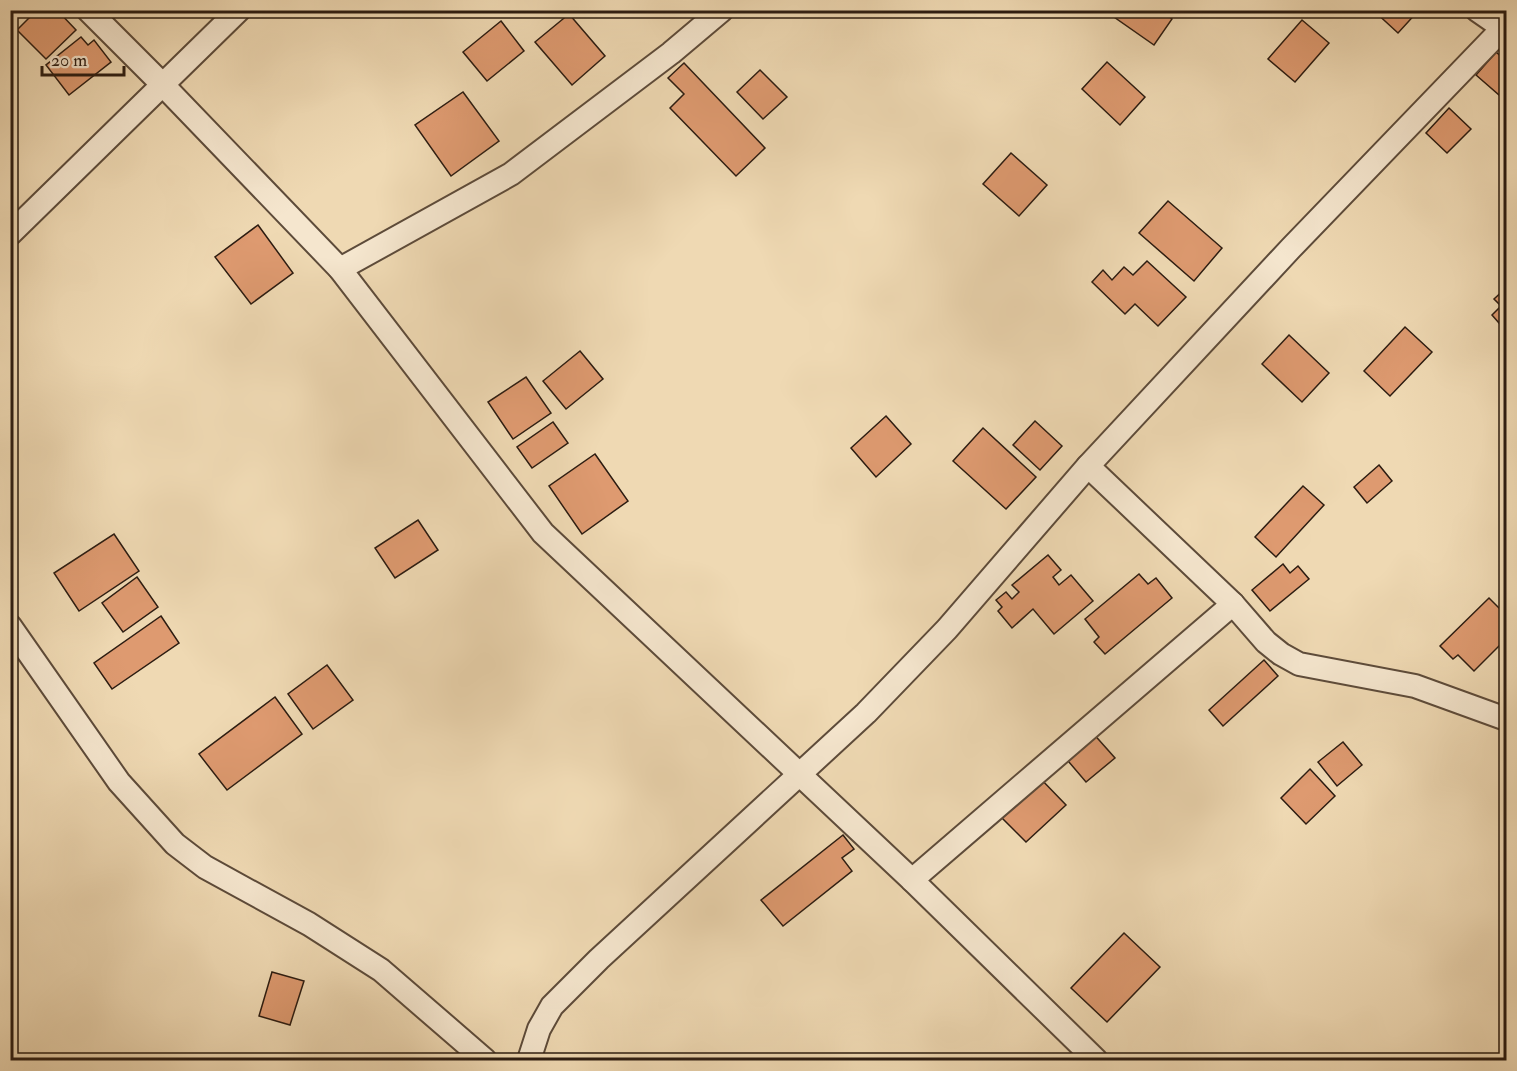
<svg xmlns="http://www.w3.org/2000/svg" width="1517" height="1071" font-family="'IM FELL Double Pica',serif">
  <rect width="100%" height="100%" fill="#efd9b3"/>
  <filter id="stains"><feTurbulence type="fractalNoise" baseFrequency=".00333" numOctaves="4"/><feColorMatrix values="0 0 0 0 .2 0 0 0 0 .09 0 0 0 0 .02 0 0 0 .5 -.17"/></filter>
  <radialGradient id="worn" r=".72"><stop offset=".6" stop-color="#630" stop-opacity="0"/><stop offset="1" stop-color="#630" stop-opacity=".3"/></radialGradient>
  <g fill="#de9a70" stroke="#2c1c11" stroke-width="1.5">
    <polygon points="37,10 57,10 76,30 46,59 17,30"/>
    <polygon points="1118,10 1160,10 1172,19 1154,45 1114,17"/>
    <polygon points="1373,10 1419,10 1398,33"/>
    <polygon points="569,14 605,56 572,85 535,42"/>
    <polygon points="1302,20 1329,43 1295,82 1268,59"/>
    <polygon points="501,21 524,51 487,81 463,52"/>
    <polygon points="81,37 88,45 94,40 111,62 69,95 46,65"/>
    <polygon points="1496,52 1506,61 1506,101 1476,75"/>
    <polygon points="1107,62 1145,97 1120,125 1082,89"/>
    <polygon points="684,63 765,148 736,176 670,108 684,94 668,78"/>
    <polygon points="760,70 787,97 763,119 737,92"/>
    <polygon points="463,92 499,141 451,176 415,125"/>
    <polygon points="1449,108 1471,129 1447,153 1426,133"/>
    <polygon points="1011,153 1047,185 1019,216 983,184"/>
    <polygon points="1168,201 1222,248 1194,281 1139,233"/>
    <polygon points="258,225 293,273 251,304 215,257"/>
    <polygon points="1147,261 1186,297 1158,326 1135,304 1125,314 1092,282 1103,270 1112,280 1124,267 1133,275"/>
    <polygon points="1506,288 1506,331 1492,315 1501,306 1494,299"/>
    <polygon points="1405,327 1432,352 1390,396 1364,371"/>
    <polygon points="1289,335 1329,373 1302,402 1262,364"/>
    <polygon points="580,351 603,379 566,409 543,381"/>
    <polygon points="526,377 551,413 513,439 488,402"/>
    <polygon points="886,416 911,444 876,477 851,448"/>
    <polygon points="1035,421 1062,446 1040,470 1013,445"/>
    <polygon points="553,422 568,443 532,468 517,447"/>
    <polygon points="983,428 1036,477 1006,509 953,461"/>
    <polygon points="595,454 628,501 582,534 549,486"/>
    <polygon points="1379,465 1392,481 1367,503 1354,487"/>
    <polygon points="1303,486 1324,505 1276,557 1255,537"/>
    <polygon points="418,520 438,550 395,578 375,548"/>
    <polygon points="114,534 139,571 79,611 54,573"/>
    <polygon points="1048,555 1061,570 1053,577 1059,585 1071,575 1093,601 1054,634 1033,609 1012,628 998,611 1002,607 996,600 1006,592 1012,599 1019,592 1012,585"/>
    <polygon points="1283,564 1290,573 1298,566 1309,579 1270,611 1252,590"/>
    <polygon points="1139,574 1148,584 1156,578 1172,598 1105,654 1094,642 1099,637 1085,619"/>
    <polygon points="137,577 158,607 123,632 102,603"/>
    <polygon points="1489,598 1506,615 1506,639 1474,671 1458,655 1453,659 1440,646"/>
    <polygon points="161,616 179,643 112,689 94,663"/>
    <polygon points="1264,660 1278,676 1223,726 1209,710"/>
    <polygon points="327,665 353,700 313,729 288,694"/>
    <polygon points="275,697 302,734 227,790 199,754"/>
    <polygon points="1091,731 1115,758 1086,782 1063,755"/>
    <polygon points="1343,742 1362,765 1337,786 1318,762"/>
    <polygon points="1310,769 1335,796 1306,824 1281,798"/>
    <polygon points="1037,775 1066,805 1026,842 997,813"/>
    <polygon points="843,835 854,849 842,858 852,871 783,926 761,900"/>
    <polygon points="1124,933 1160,967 1107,1022 1071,988"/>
    <polygon points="272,972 304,981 290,1025 259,1016"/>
  </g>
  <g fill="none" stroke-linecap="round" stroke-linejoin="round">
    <g stroke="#5d4b3a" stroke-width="26">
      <g id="minor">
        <polyline points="88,10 162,84 340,269 543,533 912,880 1096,1060"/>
        <polyline points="1477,10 1503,28 1506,34"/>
        <polyline points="10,234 239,10"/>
        <polyline points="340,269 511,174 671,53 722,10"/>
        <polyline points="1088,466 1233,604 1266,642 1281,654 1299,664 1415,686 1506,719"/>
        <polyline points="10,626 119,782 175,844 205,867 309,924 381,970 485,1060"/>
        <polyline points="912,880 1233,604"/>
        <polyline points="529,1060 539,1029 552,1006 599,959 866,713 947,629 1088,466 1291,248 1506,25"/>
      </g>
    </g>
    <use href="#minor" stroke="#f5e6ce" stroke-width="22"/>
  </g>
  <rect width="1517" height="1071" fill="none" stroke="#efd9b3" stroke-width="36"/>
  <rect x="12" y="12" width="1493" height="1047" fill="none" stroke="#2c1c11" stroke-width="3"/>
  <rect x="18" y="18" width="1481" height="1035" fill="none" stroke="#2c1c11" stroke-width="1.5"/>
  <path d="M42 66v9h82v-9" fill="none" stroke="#2c1c11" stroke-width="3"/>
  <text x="51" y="66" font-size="18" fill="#2c1c11" stroke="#f5e6ce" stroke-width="4.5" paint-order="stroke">20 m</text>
  <rect width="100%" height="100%" filter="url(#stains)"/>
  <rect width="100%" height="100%" fill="url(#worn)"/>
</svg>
